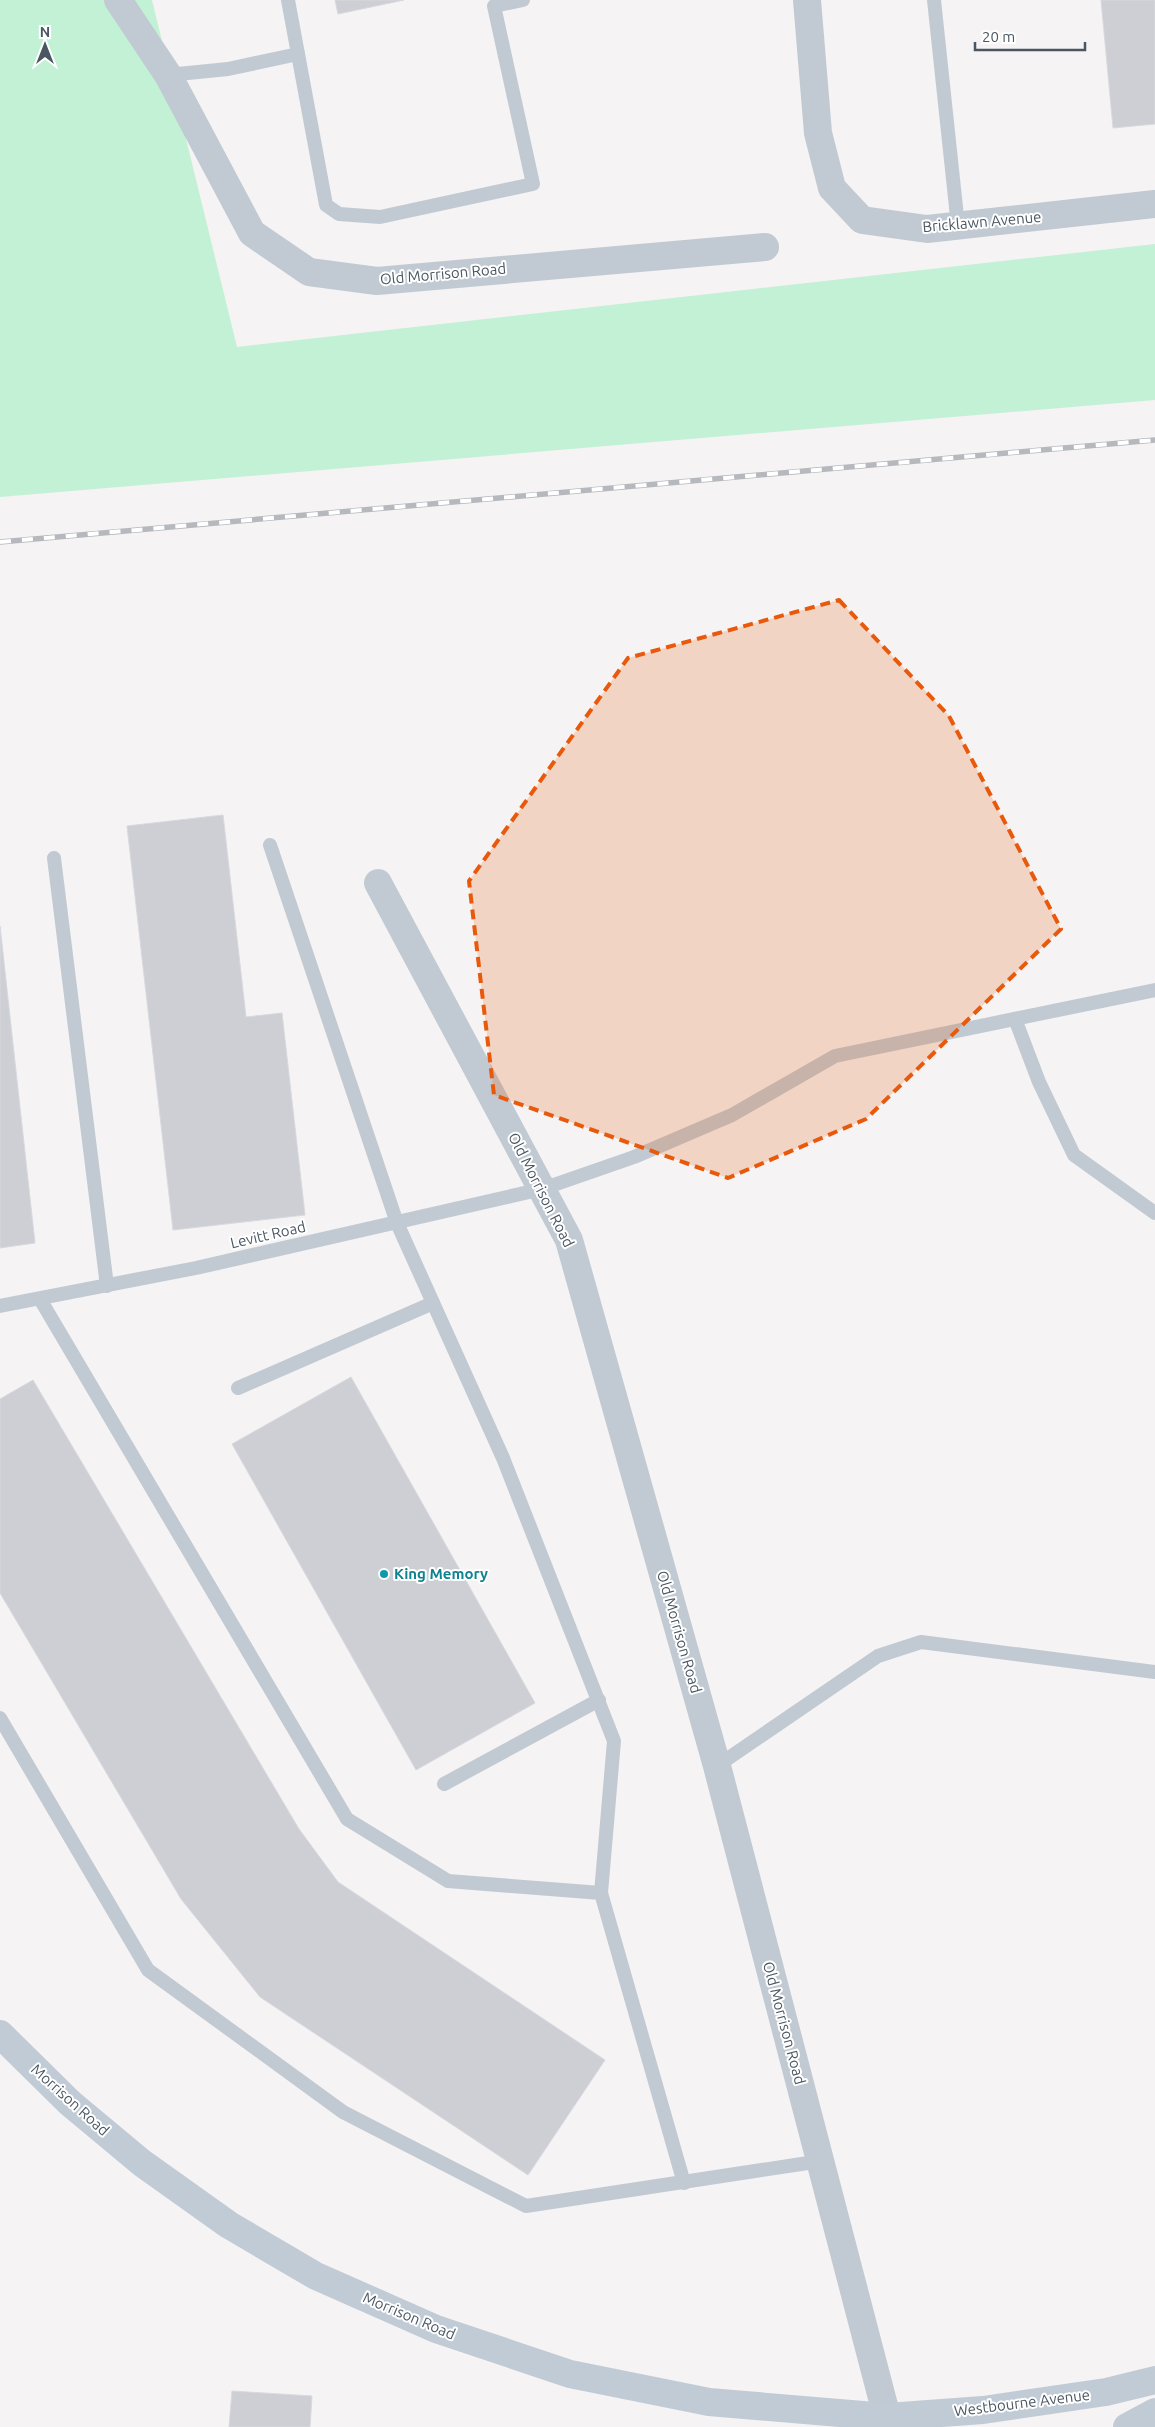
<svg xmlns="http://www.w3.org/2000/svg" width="1155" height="2427" font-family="Ubuntu,sans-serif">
  <rect width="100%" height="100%" fill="#f5f3f3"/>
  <polygon fill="#c3f1d5" points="0,0 152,0 237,347 1155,244 1155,400 0,497"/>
  <g fill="#cdcfd5" stroke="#d7d9de">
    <polygon points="335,0 404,0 338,14"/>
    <polygon points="1101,0 1155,0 1155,124 1113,128"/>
    <polygon points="223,815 246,1017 282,1013 305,1215 173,1230 127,826"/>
    <polygon points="0,926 35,1243 0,1248"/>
    <polygon points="351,1377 535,1703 416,1770 232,1444"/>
    <polygon points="33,1380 299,1829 338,1882 605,2060 528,2175 260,1997 181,1899 0,1593 0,1399"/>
    <polygon points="232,2391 312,2396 310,2427 229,2427"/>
  </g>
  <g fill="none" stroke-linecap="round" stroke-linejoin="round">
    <g stroke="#c1cad2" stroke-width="14">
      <polyline points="934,0 958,226"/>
      <polyline points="298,54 326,205 339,214 380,217 533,184 494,6 523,0"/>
      <polyline points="168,75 228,69 298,54 288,0"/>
      <polyline points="270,845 397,1223 503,1458 614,1741 601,1893"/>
      <polyline points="54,858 107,1286"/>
      <polyline points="1015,1019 1039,1082 1074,1155 1155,1213"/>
      <polyline points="40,1299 347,1819 448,1881 601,1893 684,2183"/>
      <polyline points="0,1306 196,1268 542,1189 634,1157 732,1115 835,1056 1155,990"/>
      <polyline points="238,1388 433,1303"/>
      <polyline points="0,1718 148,1970 343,2112 526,2206 821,2161"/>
      <polyline points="717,1766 878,1656 921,1642 1155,1672"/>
      <polyline points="444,1784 599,1700"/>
    </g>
    <g stroke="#c1cad2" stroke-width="28">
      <polyline points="118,0 168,75 252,233 309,272 377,281 765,247"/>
      <polyline points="807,0 818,133 832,188 862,220 927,229 1155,204"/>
      <polyline points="378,883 569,1240 717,1766 887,2417"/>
    </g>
    <g stroke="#c1cbd6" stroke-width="28">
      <polyline points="0,2034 70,2103 142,2163 229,2225 316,2276 436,2329 570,2374 709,2402 887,2417 983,2410 1106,2392 1155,2380"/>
      <polyline points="1127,2427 1155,2412"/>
    </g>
    <g stroke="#b5b8bd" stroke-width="5.5">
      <polyline id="rail" points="0,542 1155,440"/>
    </g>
    <use href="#rail" stroke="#fff" stroke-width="4" stroke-dasharray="11" stroke-linecap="butt"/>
  </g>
  <path fill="#e8590c" fill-opacity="0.2" stroke="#e8590c" stroke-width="4" stroke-dasharray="10 6" stroke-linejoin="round" d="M839 600 949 716 1061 929 866 1119 728 1178 494 1095 469 881 628 658Z"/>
  <circle fill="#0f9aa8" stroke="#fff" stroke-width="2" cx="384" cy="1574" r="5"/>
  <g text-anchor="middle" stroke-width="4" stroke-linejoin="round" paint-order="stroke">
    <g font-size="15" fill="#4a5661" stroke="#fff">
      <text transform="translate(982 222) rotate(-5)" y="5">Bricklawn Avenue</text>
      <text transform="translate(443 274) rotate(-5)" y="5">Old Morrison Road</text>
      <text transform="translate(541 1190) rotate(63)" y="5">Old Morrison Road</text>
      <text transform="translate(268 1235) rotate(-13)" y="5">Levitt Road</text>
      <text transform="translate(679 1632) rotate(74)" y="5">Old Morrison Road</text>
      <text transform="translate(784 2023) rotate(75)" y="5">Old Morrison Road</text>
      <text transform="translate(70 2100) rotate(42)" y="5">Morrison Road</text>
      <text transform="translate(409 2316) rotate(23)" y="5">Morrison Road</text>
      <text transform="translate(1022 2403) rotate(-7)" y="5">Westbourne Avenue</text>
    </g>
    <g font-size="15" font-weight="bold" fill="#0d838f" stroke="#fff" text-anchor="start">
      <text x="394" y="1579">King Memory</text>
    </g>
  </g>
  <g transform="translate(45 45)" stroke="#ffffff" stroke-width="4" paint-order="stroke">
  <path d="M0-4L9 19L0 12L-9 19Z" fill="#4a5661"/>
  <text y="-8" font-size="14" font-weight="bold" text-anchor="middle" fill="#4a5661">N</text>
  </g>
  <path d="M975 42v8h110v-8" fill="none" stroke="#4a5661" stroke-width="2.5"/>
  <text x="982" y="42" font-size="15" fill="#4a5661" stroke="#ffffff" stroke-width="4" paint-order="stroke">20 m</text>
</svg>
